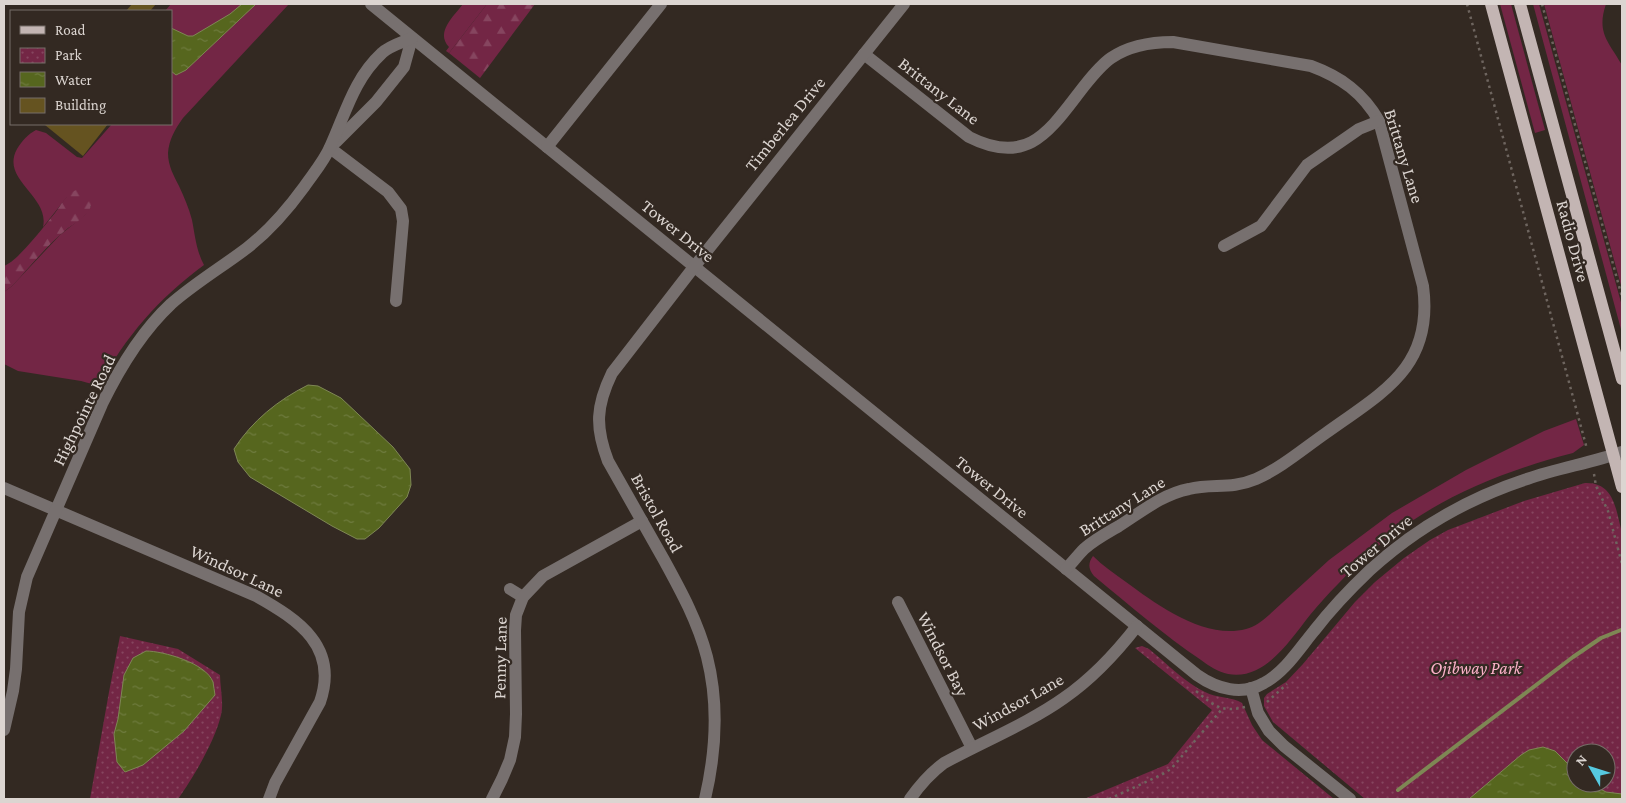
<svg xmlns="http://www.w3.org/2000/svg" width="1626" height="803" font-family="'Crimson Pro',serif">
  <defs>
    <pattern id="forest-firs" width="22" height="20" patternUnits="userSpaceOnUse" patternTransform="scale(1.25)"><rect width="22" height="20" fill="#732645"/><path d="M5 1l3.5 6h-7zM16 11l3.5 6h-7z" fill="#86455f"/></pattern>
    <pattern id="park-dots" width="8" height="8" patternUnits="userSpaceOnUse" patternTransform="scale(1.25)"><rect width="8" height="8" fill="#732645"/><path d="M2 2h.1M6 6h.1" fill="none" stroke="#86455f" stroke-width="1.8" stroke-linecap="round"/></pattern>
    <pattern id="water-ripples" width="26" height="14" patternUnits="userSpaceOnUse" patternTransform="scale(1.25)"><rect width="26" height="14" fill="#56661e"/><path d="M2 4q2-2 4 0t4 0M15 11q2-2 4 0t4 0" fill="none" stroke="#6e7b3e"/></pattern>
  </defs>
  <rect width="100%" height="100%" fill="#332922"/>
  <g fill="#732645">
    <path d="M171 4H289L183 118C175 129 169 140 168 153 168 166 174 176 179 186 184 197 189 208 192 220 195 235 196 250 204 265 159 298 125 337 99 386L81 381 18 371 4 364V292L12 286 60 235 85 215 91 206 67 197 43 227C50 196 0 180 17 149 22 141 28 134 36 130L46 133 77 157 82 158 112 124H171V11H165Z"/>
    <path d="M463 4H487L449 53 446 51 449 47C435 32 454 16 463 4Z"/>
    <polygon points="1500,4 1511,4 1545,130 1535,133"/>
    <polygon points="1533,4 1539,4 1622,306 1622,333"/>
    <path d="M1544 4H1606C1596 33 1609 42 1622 65V289Z"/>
    <path d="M1576 419 1584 445 1573 453C1480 477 1404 513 1338 584 1328 594 1319 604 1310 615 1290 640 1265 681 1228 674 1218 672 1209 666 1201 660 1164 635 1129 605 1094 576 1088 569 1088 563 1093 556 1103 566 1115 574 1126 582 1157 605 1205 640 1246 629 1255 627 1262 621 1269 615L1329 560 1392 513 1466 470 1544 431Z"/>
  </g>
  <g fill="url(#forest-firs)">
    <polygon points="487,4 535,4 480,78 449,53"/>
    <path d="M76 190C84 191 93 196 91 205 89 216 75 223 67 229 47 245 30 267 12 286L4 292V266C18 261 45 225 55 213 62 204 66 194 76 190Z"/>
  </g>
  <g fill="url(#park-dots)" fill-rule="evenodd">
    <path d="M1585 483C1615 482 1616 511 1622 533V799H1365L1273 722 1264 706V698L1267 694 1286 682 1303 664 1355 602 1375 582 1404 558 1430 540 1448 530 1524 501ZM1576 753H1606V783H1576Z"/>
    <path d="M120 636 178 649 220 675C220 687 224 703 221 715 215 741 193 778 178 799H90L109 692Z"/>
    <path d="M1142 646 1149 649C1166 663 1186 683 1205 692 1216 698 1233 697 1242 703L1252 725 1262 740 1334 799H1084L1168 764 1212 710 1135 648Z"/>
  </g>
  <g fill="url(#water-ripples)" stroke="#7e8754">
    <polygon points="242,4 256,4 186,70 176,75 171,71 171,28 188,36 193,36 230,14"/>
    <path d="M308 385 318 386 341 398 393 447 410 469 411 485 407 497 379 528 365 539H357L332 526 250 477 238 462 234 449C252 421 278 400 308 385Z"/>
    <path d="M146 651C163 651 206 663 213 682 214 686 214 691 215 695L184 731 143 765 125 772 117 762 114 734 118 719 124 675 133 658Z"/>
    <polygon points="1543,747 1555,751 1576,772 1576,783 1589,783 1606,792 1622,794 1622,799 1469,799 1521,755 1529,750"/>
  </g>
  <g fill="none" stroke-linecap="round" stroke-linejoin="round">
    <polyline stroke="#7e8754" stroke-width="4" points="1398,790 1573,657 1601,638 1621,630"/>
  </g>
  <g fill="#655320">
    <polygon points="132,4 156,4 150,11 126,11"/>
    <polygon points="46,124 108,124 83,156 45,125"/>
  </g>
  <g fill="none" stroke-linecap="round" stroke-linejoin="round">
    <g stroke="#6e655f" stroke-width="2.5" stroke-dasharray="2.5 4" stroke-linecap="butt">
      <polyline points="1467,4 1587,449"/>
      <polyline points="1542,4 1622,297"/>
      <polyline points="1594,474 1596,486 1608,511 1622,564"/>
      <path d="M1196 691C1213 705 1221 713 1245 707"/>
      <polyline points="1267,702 1287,684"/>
      <polyline points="1109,799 1161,775 1171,769 1222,709"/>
    </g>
    <g stroke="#77706f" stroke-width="12">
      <path d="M371 4 1197 675C1217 689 1242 696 1264 683 1285 672 1299 649 1314 631 1331 609 1350 589 1370 570 1415 529 1469 498 1527 479 1558 468 1591 463 1622 452"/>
      <path d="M864 54 969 137C1030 168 1051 128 1085 85 1093 75 1101 65 1111 58 1130 45 1151 42 1173 42L1311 66C1341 77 1363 93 1379 121L1423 286C1434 367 1383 392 1326 433 1303 449 1281 468 1256 479 1230 490 1213 483 1189 489 1163 494 1141 512 1119 526 1107 533 1094 540 1084 549 1078 555 1072 563 1066 569"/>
      <polyline points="336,142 376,102 404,67 412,38"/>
      <polyline points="547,147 661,4"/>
      <polyline points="330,148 388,192 401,209 403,221 396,301"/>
      <polyline points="1224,246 1261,226 1307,165 1359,129 1379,121"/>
      <path d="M4 488 256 596C299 620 339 647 320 702L275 783 269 799"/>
      <polyline points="510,589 523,597"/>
      <polyline points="898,602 972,748"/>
      <polyline points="1251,688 1258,713 1269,731 1284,746 1350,799"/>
      <path d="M4 730 13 691 16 669 19 612 27 577 102 404C120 367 141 332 171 304 195 283 222 267 247 248 269 231 288 209 304 187 313 174 325 160 331 145 346 112 354 79 382 53 389 46 403 42 412 38"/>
      <polyline points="492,799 502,779 510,760 515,737 516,714 515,630 516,615 523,597 543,576 642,521"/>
      <path d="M705 799C716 752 719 704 707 657 698 622 681 591 664 560 645 527 627 494 608 461 595 427 596 406 612 373L694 267 904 4"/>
      <path d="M910 799C920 785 929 774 944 763 982 742 1029 723 1064 698 1093 678 1116 653 1137 626"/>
    </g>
    <g stroke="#c3b5b3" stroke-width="12">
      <polyline points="1491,4 1622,487"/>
      <polyline points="1520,4 1622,379"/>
    </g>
  </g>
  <g text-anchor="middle" stroke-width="4.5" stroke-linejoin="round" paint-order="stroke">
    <g font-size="18" fill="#dcd5d1" stroke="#332922">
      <text transform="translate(939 91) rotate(38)" y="6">Brittany Lane</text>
      <text transform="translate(785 124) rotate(-51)" y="6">Timberlea Drive</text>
      <text transform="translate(1404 156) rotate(73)" y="6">Brittany Lane</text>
      <text transform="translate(678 231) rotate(39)" y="6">Tower Drive</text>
      <text transform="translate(1573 241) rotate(75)" y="6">Radio Drive</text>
      <text transform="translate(84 410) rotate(-64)" y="6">Highpointe Road</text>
      <text transform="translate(992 487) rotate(39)" y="6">Tower Drive</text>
      <text transform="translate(1122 506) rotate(-32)" y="6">Brittany Lane</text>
      <text transform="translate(657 513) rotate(61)" y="6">Bristol Road</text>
      <text transform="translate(1376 546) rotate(-40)" y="6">Tower Drive</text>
      <text transform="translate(237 571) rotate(25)" y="6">Windsor Lane</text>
      <text transform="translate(943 654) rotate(63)" y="6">Windsor Bay</text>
      <text transform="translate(500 658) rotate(-89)" y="6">Penny Lane</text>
      <text transform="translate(1018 702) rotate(-29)" y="6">Windsor Lane</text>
    </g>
    <g font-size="18" font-style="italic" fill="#fbb1c8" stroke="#332922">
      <text x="1476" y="674">Ojibway Park</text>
    </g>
  </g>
  <rect width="1626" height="803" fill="none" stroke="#dcd5d1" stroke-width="10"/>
  <rect x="10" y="10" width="162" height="115" fill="#332922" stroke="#776e68"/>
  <rect x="20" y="26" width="25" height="8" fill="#c3b5b3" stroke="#776e68"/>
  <text x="55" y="35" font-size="15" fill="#dcd5d1">Road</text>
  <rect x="20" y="48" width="25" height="15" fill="url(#park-dots)" stroke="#776e68"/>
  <text x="55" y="60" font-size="15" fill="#dcd5d1">Park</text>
  <rect x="20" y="72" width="25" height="15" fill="url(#water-ripples)" stroke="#776e68"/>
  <text x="55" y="85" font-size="15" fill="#dcd5d1">Water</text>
  <rect x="20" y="98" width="25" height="15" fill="#655320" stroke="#776e68"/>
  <text x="55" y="110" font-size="15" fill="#dcd5d1">Building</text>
  <g transform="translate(1591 768) rotate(309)"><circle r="24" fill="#332922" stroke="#776e68"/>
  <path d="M0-4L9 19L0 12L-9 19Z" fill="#56c9e0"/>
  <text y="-8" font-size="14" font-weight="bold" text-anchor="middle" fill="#dcd5d1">N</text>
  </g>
</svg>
